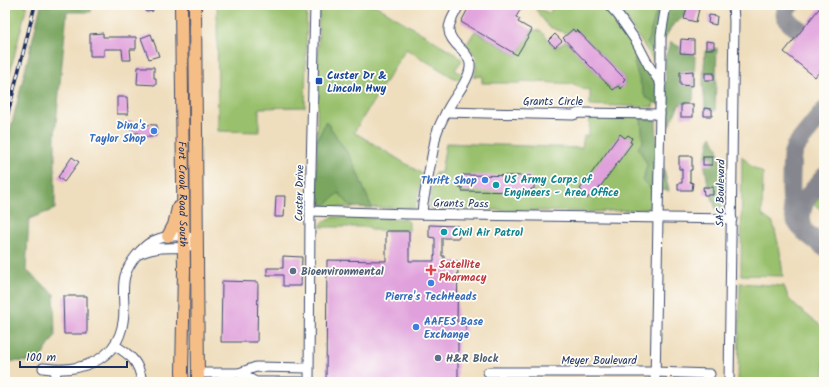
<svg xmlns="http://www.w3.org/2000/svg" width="829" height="387" font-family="Kalam,sans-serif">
  <rect width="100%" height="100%" fill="#fdfcf7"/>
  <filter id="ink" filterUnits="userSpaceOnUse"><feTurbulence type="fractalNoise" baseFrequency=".025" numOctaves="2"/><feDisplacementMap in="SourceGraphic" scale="8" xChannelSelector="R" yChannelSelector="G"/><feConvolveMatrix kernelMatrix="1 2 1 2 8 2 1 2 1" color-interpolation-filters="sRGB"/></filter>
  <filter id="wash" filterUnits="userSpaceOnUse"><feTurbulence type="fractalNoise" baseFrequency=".012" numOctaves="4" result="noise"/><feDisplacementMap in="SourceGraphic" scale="16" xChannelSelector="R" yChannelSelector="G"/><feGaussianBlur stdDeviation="0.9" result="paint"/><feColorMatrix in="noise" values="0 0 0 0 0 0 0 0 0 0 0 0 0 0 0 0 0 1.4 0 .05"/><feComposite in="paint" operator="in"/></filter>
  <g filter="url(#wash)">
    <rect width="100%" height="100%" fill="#efdebe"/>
    <g fill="#99c06c" stroke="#5a7865">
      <polygon points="5,5 27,5 5,92"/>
      <polygon points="217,5 307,5 305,107 259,108 259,132 218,131"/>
      <polygon points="319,5 375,5 456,54 462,60 455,70 464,75 460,80 454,78 406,49 354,132 421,173 422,176 415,208 323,207 316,195 316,189"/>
      <path d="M533 5H539L538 9 550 13 553 5H603C623 23 636 49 647 74 649 78 652 83 653 88 654 94 655 101 653 107L590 105V90L582 89 574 84 521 81 520 83H482V76L474 77 476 71V56L466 45 475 31 517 55 532 30 541 31 555 48 566 41 613 90 618 86 621 88 625 84 623 81 625 79 577 30 575 32 573 29 568 34 549 27 533 6Z"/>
      <polygon points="616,5 662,5 657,32 656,60 654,61 622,12"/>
      <polygon points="590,116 650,117 652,123 654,140 652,202 648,209 591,212 501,210 433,210 429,207 435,173 441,173 446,143 582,148 584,136 588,136 588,133 589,132"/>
      <polygon points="742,156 751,166 763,173 762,215 773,223 780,251 783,276 741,275"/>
      <polygon points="824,191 824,212 814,204"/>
      <polygon points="333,217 406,219 409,222 409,231 371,230 370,227 320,227 323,222"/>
      <polygon points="740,283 784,286 789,299 798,308 824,328 824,382 738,382"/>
    </g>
    <g fill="#7aa660" stroke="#4a6a5f">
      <polygon points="41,5 92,5 91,12 67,12 55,134 55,209 29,219 26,270 54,294 55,336 38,362 5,361 5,152"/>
      <polygon points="660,5 697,5 672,26 655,55 647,43 656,13"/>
      <polygon points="671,42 695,56 693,101 679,105 669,126 661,106 645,97 634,63 638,50 666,93 665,57"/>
      <polygon points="717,48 715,111 705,107 703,85 705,51"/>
      <polygon points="641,118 656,120 657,145 664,170 669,191 651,189 643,181 647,164 638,147 643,142"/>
      <polygon points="326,121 352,160 372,208 351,207 339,193 324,206 316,189 317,141"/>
      <polygon points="711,136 718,148 724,183 722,208 716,210 708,184 704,162"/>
    </g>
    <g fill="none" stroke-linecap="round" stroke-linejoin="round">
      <g stroke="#85868e" stroke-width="19">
        <polyline points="790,5 786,9 785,15 790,23 801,31"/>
        <path d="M824 111 795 147 792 156C791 171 789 209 796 221 802 232 815 239 824 247"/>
        <path d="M803 227C796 205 812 192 824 177"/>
      </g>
    </g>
    <g id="blocks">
      <g fill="#e0a0dc">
        <polygon points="144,5 152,5 153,11 146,12"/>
        <polygon points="470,5 523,5 516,17 520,19 518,22 532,30 517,55 461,22"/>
        <polygon points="822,5 824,5 824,66 815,77 784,52"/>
        <polygon points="687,7 699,9 696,22 684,19"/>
        <polygon points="709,15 717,16 716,25 708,23"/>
        <polygon points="573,29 575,32 577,30 625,79 623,81 625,84 621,89 618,86 613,90 563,38"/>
        <polygon points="103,33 103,37 136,37 136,49 130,49 131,60 123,60 122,49 104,49 104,56 90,56 90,34"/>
        <polygon points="151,34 159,56 149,59 141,38"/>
        <polygon points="555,34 562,41 555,47 548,41"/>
        <polygon points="681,39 694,40 694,54 680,53"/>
        <polygon points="706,41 714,42 714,49 706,49"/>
        <polygon points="138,67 154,67 154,78 156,78 156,85 137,84"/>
        <polygon points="693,71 693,86 680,85 680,72"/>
        <rect x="705" y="73" width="9" height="7"/>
        <polygon points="117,97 127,97 128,114 117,114"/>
        <rect x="681" y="104" width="12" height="13"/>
        <polygon points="704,108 712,109 712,116 704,116"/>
        <polygon points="125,121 133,121 133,124 157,125 156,136 152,136 152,137 139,137 139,133 132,133 132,129 125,129"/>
        <polygon points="620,134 625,138 628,135 632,138 630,142 632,143 592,198 589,196 587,199 582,196 584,193 580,189"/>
        <polygon points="679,156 692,156 692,170 690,170 690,182 693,183 692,190 678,190 678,183 682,183 682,169 679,169"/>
        <polygon points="72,157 79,162 64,182 58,177"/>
        <rect x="703" y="157" width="9" height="8"/>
        <polygon points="462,175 531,176 531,183 534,183 534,189 531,189 531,192 462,191 462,187 459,187 459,181 462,181"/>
        <polygon points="703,187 713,187 713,195 704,195"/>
        <polygon points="276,196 285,196 284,217 275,217"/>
        <polygon points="429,225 459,226 459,238 442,238 442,256 444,256 444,261 458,261 457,322 466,322 466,337 458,337 458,382 326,382 327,260 386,261 386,231 409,231 409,261 434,261 434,255 435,256 435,238 429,237"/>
        <polygon points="283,256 302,257 301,286 283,286 283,275 267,275 267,268 283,268"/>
        <polygon points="222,281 258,282 257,342 221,342"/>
        <polygon points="63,296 87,296 87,334 64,334"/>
      </g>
    </g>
  </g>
  <g filter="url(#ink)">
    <use href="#blocks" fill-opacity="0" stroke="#3b496c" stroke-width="1"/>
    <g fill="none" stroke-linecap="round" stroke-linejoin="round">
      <g stroke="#3b496c" stroke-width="11">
        <g id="minor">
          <polyline points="609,5 618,15 636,41 649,66 661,84"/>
          <polyline points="446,112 573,115 579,113 660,114"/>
          <polyline points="310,211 409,214 732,219"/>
          <path d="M422 214 423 203 436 135C439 125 444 116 449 107 455 96 472 77 470 63 469 58 466 54 462 50 442 32 448 26 459 5"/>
          <path d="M114 345C131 355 139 362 142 382"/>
          <path d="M43 368C78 373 117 362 123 322 126 306 121 291 125 276 128 264 142 246 153 241 160 238 167 236 174 236 185 236 188 235 197 242 184 251 170 246 155 249 148 250 143 252 137 255"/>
          <polyline points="488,372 655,372 710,374"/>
          <polyline points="198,373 239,373 256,367 308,368"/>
          <polyline points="239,373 256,382 302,382"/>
          <polyline points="55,382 56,370"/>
          <polyline points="309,382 310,211 315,5"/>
          <polyline points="655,382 661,54 661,35 666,5"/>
          <polyline points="729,382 734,21 733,5"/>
        </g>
      </g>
      <g stroke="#3b496c" stroke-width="14">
        <g id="major">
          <path id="s1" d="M181 5 184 270 182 372 183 382"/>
          <polyline points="195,5 198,382"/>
          <polyline points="168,236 174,225 178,208"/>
        </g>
      </g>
      <use href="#minor" stroke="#fff" stroke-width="9"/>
      <use href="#major" stroke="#f6be87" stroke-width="12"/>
      <g stroke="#1b2f5e" stroke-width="3.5">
        <polyline id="rail" points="5,125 35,5"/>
      </g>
      <use href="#rail" stroke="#fdfcf7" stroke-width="2" stroke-dasharray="6" stroke-linecap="butt"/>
    </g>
  </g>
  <rect fill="#1a4fb4" stroke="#fdfcf7" stroke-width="1.5" x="315" y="77" width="8" height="8" rx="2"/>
  <g fill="#3f7fe0" stroke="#fdfcf7" stroke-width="1.5">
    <circle cx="154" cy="131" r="4"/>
    <circle cx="485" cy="180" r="4"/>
    <circle cx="431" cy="283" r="4"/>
    <circle cx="416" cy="327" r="4"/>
  </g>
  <g fill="#0f9aa8" stroke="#fdfcf7" stroke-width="1.5">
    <circle cx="496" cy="185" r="4"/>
    <circle cx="444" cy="232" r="4"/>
  </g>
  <path fill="#e0444e" stroke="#fdfcf7" stroke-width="1.5" d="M429 264h4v4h4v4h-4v4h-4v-4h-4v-4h4z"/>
  <g fill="#5c6f8a" stroke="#fdfcf7" stroke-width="1.5">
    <circle cx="293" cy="271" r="4"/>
    <circle cx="438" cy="358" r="4"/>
  </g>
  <g text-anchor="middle" stroke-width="3.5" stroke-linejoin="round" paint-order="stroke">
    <g font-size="11" font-weight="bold" fill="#164399" stroke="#fdfcf7" text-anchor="start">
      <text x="327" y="79">Custer Dr &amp;<tspan x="327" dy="13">Lincoln Hwy</tspan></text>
    </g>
    <g font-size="11" fill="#1b2f5e" stroke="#fdfcf7">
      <text x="553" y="105">Grants Circle</text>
      <text transform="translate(299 193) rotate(-89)" y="4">Custer Drive</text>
      <text transform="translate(720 193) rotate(-89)" y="4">SAC Boulevard</text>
      <text dy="4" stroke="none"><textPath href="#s1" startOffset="189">Fort Crook Road South</textPath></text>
      <text transform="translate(461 203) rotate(1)" y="4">Grants Pass</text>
      <text x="599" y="364">Meyer Boulevard</text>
    </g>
    <g font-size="11" font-weight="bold" fill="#366cbe" stroke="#fdfcf7" text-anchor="end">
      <text x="146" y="129">Dina's<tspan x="146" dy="13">Taylor Shop</tspan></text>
      <text x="477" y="184">Thrift Shop</text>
      <text x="431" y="300" text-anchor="middle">Pierre's TechHeads</text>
      <text x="424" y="325" text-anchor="start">AAFES Base<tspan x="424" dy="13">Exchange</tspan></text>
    </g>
    <g font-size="11" font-weight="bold" fill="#0d838f" stroke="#fdfcf7" text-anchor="start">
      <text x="504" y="183">US Army Corps of<tspan x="504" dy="13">Engineers - Area Office</tspan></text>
      <text x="452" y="236">Civil Air Patrol</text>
    </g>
    <g font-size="11" font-weight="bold" fill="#be3a42" stroke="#fdfcf7" text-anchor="start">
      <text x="439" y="268">Satellite<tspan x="439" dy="13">Pharmacy</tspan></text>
    </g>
    <g font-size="11" font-weight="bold" fill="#4e5e75" stroke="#fdfcf7" text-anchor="start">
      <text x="301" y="275">Bioenvironmental</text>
      <text x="446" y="362">H&amp;R Block</text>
    </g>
  </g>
  <rect width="829" height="387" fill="none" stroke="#fdfcf7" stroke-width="20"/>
  <path d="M20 361v6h107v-6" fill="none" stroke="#1b2f5e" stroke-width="2"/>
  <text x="26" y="361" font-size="12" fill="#1b2f5e" stroke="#fdfcf7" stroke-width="3" paint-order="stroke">100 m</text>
</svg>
